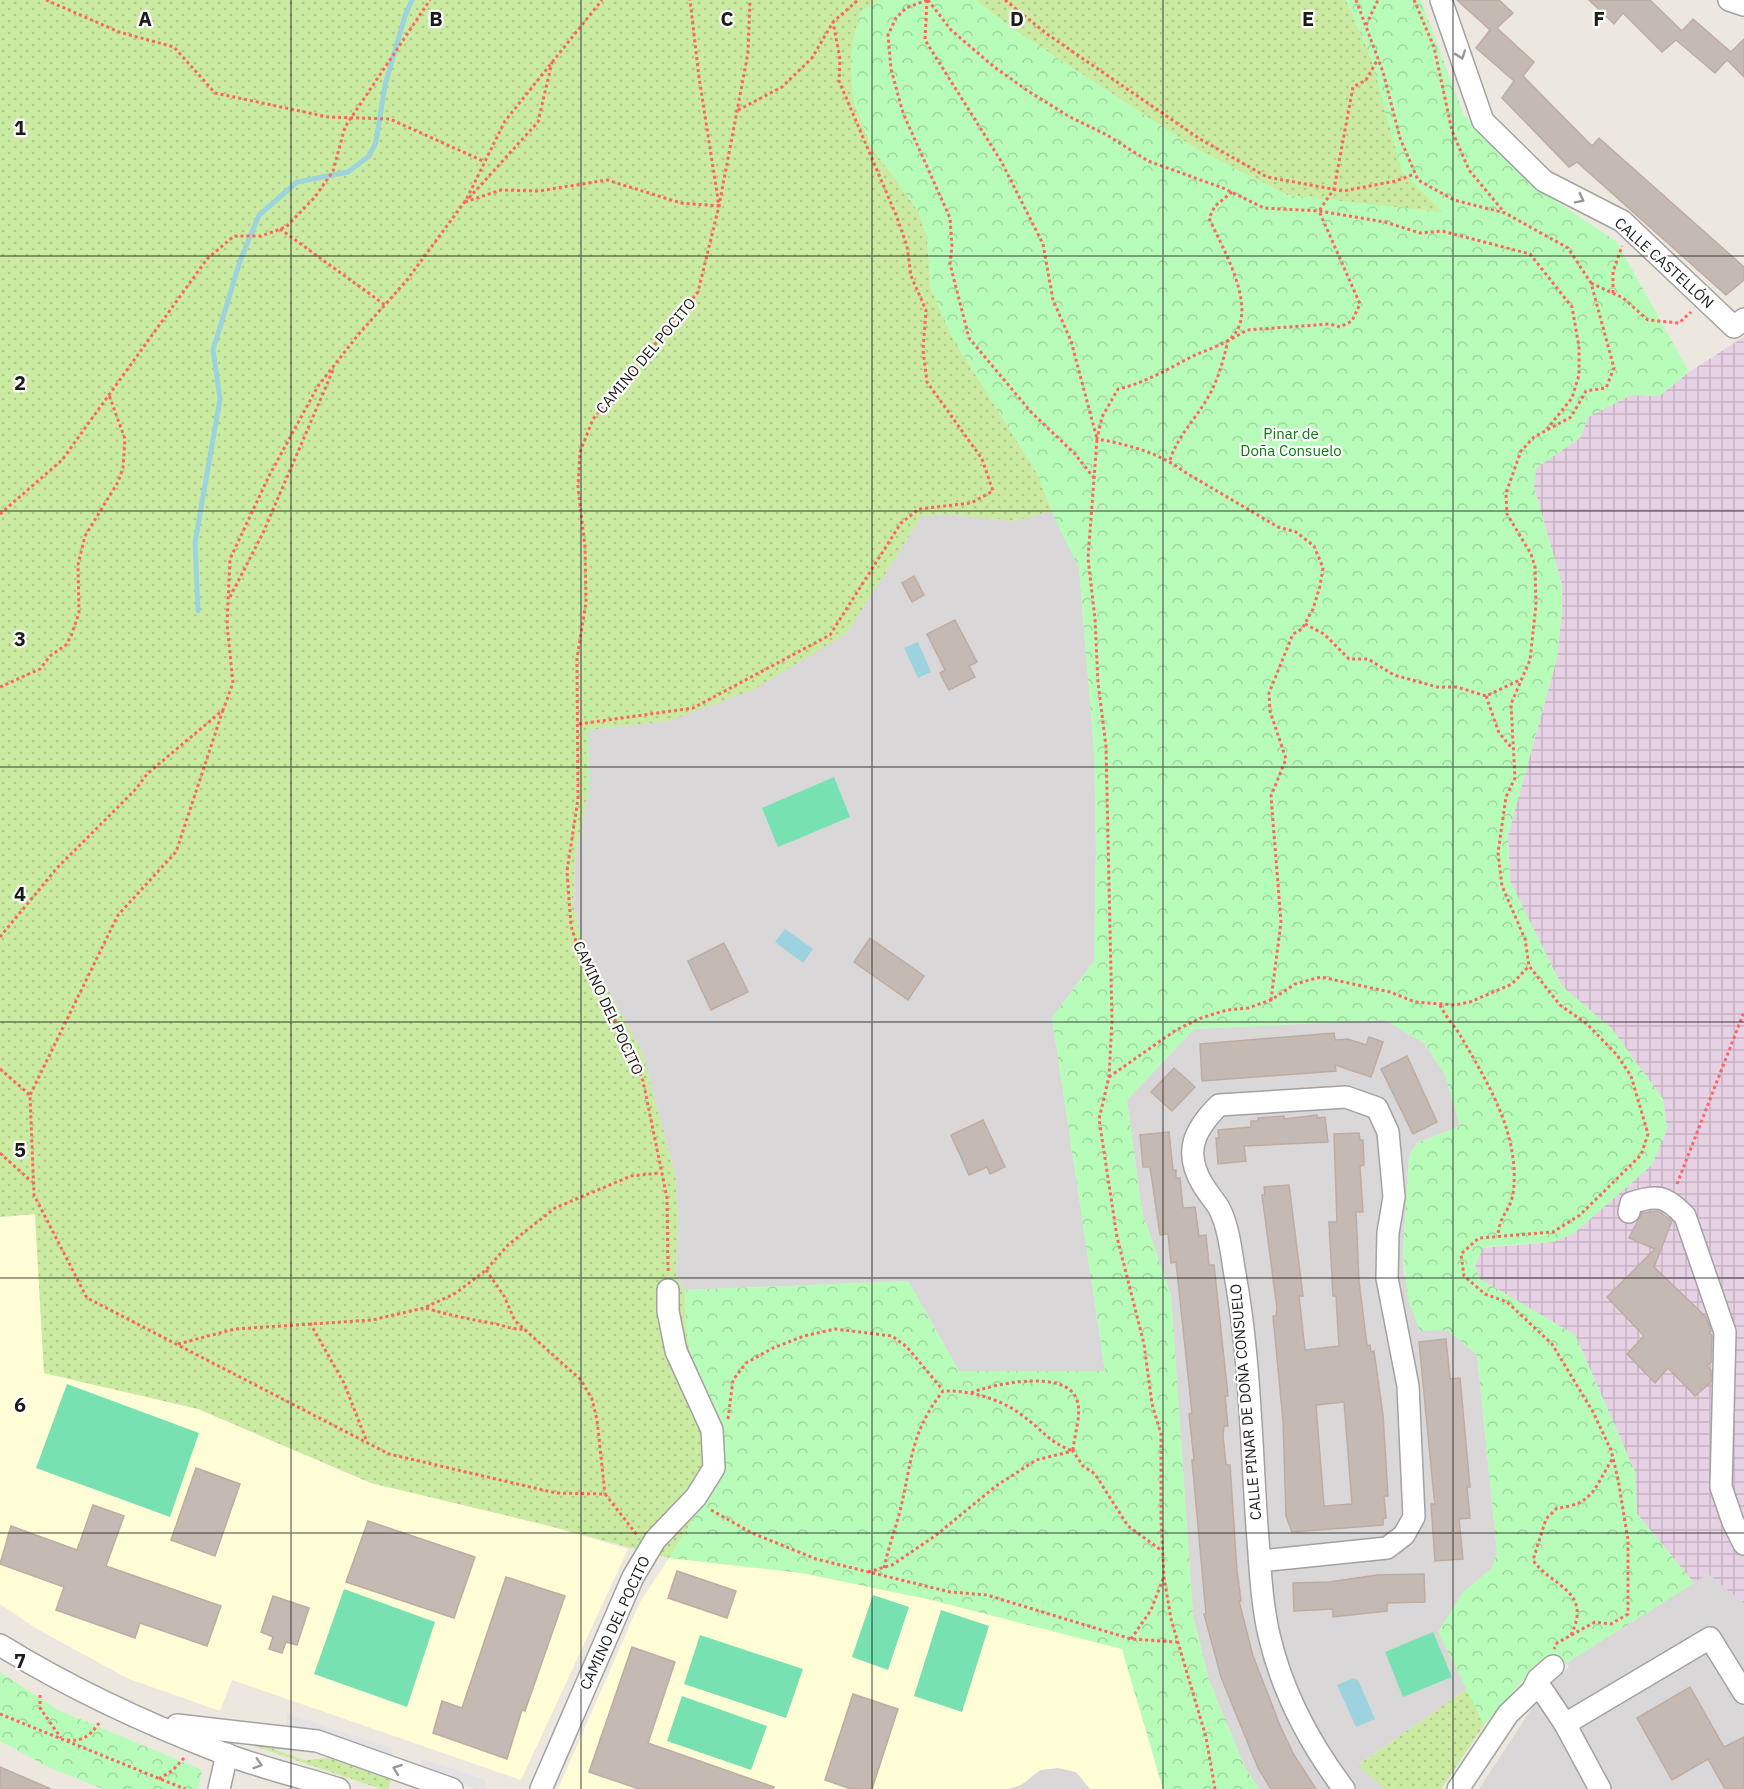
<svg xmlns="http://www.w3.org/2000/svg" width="1744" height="1789" font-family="'IBM Plex Sans',sans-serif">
  <defs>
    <pattern id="industrial-grid" width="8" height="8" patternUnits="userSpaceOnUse" patternTransform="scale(1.5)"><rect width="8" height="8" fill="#e7d1e4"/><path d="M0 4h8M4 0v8" fill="none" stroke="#c6b3c3"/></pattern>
    <pattern id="grass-dots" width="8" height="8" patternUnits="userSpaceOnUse" patternTransform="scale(1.5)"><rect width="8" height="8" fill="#caeba1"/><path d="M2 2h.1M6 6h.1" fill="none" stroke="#adc98a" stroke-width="1.8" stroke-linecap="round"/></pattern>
    <pattern id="park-crowns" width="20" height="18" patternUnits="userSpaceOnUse" patternTransform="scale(1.5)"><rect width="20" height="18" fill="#b8fcb9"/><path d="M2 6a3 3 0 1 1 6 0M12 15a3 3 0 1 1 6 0" fill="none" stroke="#9ed79e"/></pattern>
  </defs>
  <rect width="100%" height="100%" fill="#ede8df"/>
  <g fill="#d9d7d8">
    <polygon points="1052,511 1079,567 1094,752 1096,849 1094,961 1052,1018 1105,1371 959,1371 908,1281 685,1290 676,1276 678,1214 675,1174 642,1052 582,943 573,902 576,853 589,789 588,730 669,721 847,633 922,516 947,514 1014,521"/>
    <polygon points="1385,1020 1424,1043 1445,1074 1460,1126 1417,1143 1409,1156 1403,1253 1404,1275 1448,1330 1477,1355 1497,1552 1492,1568 1486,1576 1463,1592 1467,1689 1359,1764 1385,1789 1259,1789 1245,1768 1209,1680 1193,1616 1171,1295 1142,1212 1127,1100 1194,1029"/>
    <polygon points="1708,1574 1744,1603 1744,1789 1479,1789 1543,1691 1569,1667 1566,1663"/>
    <polygon points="1058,1768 1076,1772 1090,1789 1008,1789 1025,1783 1039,1770"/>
  </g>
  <polygon fill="url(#industrial-grid)" points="1744,337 1744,1603 1708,1574 1694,1583 1637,1514 1635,1472 1575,1335 1480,1279 1475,1266 1482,1248 1553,1242 1652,1165 1667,1129 1663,1099 1611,1028 1562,987 1510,881 1508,835 1557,658 1562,610 1562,585 1534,487 1536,468 1580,438 1588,417 1631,395 1659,396 1689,372"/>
  <g fill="#fffdd6">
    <polygon points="35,1214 44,1373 198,1409 371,1483 546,1525 628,1549 521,1780 232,1680 220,1711 129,1679 37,1629 0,1604 0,1217"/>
    <polygon points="669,1558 802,1573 932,1600 1122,1649 1163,1789 1090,1789 1076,1772 1058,1768 1040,1770 1021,1785 1008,1789 558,1789 640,1602"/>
  </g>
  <g fill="url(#grass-dots)">
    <polygon points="0,0 878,0 860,13 854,38 851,59 853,99 871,146 918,211 927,238 931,289 952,337 1038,475 1052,511 1014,521 947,514 922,516 847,633 755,689 669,721 588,730 589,789 576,853 573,902 582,943 642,1052 675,1174 678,1214 676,1276 685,1290 686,1328 693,1363 720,1428 725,1450 724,1470 669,1558 546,1525 371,1483 198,1409 44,1373 35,1214 0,1217"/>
    <polygon points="975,0 1346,0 1371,58 1444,213 1287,195 1195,148 1016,31"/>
    <polygon points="1467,1689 1484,1725 1441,1789 1385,1789 1358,1765"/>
    <polygon points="252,1741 304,1760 328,1758 391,1780 388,1789 381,1789 251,1745"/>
  </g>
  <g fill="url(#park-crowns)">
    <polygon points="878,0 975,0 1016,31 1195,148 1287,195 1443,212 1402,172 1371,58 1346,0 1421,0 1464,116 1551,198 1617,242 1689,372 1659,396 1631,395 1588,417 1580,438 1536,468 1534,487 1562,585 1562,610 1557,658 1508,835 1510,881 1562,986 1611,1028 1663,1099 1667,1129 1652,1165 1573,1234 1553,1242 1483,1247 1475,1266 1480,1279 1575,1335 1635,1472 1637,1514 1694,1583 1566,1663 1558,1654 1520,1683 1484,1725 1438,1632 1463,1592 1492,1568 1497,1552 1477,1355 1448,1330 1420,1331 1408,1300 1403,1253 1409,1156 1417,1143 1460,1126 1445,1075 1424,1043 1385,1020 1194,1029 1127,1100 1142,1212 1171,1295 1193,1616 1209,1680 1245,1768 1259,1789 1163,1789 1122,1649 932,1600 802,1573 669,1558 724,1470 725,1450 720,1431 693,1364 686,1328 685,1290 908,1281 959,1371 1105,1371 1052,1018 1094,961 1096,850 1094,752 1079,567 1057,524 1038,475 952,337 931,289 927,238 918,211 871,146 853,99 851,59 854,38 860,13"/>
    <polygon points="0,1672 58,1710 202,1770 198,1789 103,1789 48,1767 0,1741"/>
  </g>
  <g fill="#78e1b2">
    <polygon points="834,777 850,817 778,847 762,808"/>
    <polygon points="67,1384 199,1433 170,1517 36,1468"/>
    <polygon points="344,1589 435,1622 407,1707 314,1674"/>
    <polygon points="873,1595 909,1607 888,1670 852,1657"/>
    <polygon points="941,1610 989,1626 962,1712 914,1696"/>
    <polygon points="1433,1632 1452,1677 1403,1697 1385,1652"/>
    <polygon points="700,1635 803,1669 786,1718 684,1684"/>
    <polygon points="682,1696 767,1726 751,1770 667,1741"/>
  </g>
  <g fill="#e3e3e3">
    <polygon points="287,1714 392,1748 392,1762 287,1726"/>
    <polygon points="422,1759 485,1780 486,1789 476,1789 419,1770"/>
  </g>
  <g fill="#9dd3de">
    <polygon points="918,642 931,672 918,678 904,648"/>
    <polygon points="785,929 813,949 803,963 775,942"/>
    <polygon points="1354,1678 1358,1680 1375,1719 1356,1727 1337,1685"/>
  </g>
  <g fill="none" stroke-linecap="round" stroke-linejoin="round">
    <polyline stroke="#9dd3de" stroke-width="5" points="198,611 195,543 220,399 213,350 240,261 259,215 297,182 348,172 369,156 376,142 385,85 405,16 412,0"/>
  </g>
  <g fill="#c5b9b3" stroke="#bfaca1" stroke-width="1.5" fill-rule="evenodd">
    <polygon points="1457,0 1499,0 1513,13 1497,28 1534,62 1523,76 1592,146 1599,138 1744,267 1744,280 1726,295 1577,162 1569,167 1502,98 1514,81 1476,48 1490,30"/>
    <polygon points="1589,0 1650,0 1682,31 1693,19 1731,52 1744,39 1744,77 1727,60 1715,73 1676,40 1662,52 1623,13 1614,24"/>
    <polygon points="914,576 924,595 912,602 902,583"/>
    <polygon points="955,620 977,662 969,666 975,677 949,690 940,673 945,670 927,634"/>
    <polygon points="870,938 924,976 908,1000 854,962"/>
    <polygon points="724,943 748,992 711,1010 688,961"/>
    <polygon points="1334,1033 1335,1040 1348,1039 1366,1045 1369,1037 1383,1042 1371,1077 1335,1065 1336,1071 1202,1081 1200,1044"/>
    <polygon points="1407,1056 1437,1122 1413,1134 1381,1069"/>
    <polygon points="1174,1068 1195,1087 1172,1111 1151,1092"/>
    <polygon points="1317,1115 1317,1118 1325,1117 1328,1142 1244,1146 1246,1161 1218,1164 1216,1138 1219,1138 1218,1130 1251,1127 1251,1121 1258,1121 1258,1118 1284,1116 1284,1119"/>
    <polygon points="983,1120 1005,1167 990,1174 987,1167 969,1175 951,1135"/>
    <polygon points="1169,1132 1173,1170 1176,1170 1176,1178 1180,1178 1183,1208 1195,1207 1199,1236 1206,1235 1209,1265 1214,1265 1228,1396 1225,1396 1228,1426 1224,1426 1223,1435 1226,1465 1230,1465 1237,1571 1241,1601 1239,1601 1253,1656 1281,1728 1294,1755 1316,1789 1271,1789 1258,1768 1221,1677 1204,1614 1206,1614 1192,1460 1194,1460 1189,1414 1192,1413 1176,1262 1171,1263 1168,1234 1160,1235 1150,1167 1143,1167 1140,1135"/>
    <path d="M1359 1133 1360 1140H1363L1364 1165 1360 1166 1363 1212H1356L1359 1281 1367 1346 1370 1345 1371 1352 1374 1351 1383 1415 1388 1496H1384L1386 1518 1383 1519V1525L1292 1532 1286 1516 1283 1421 1273 1316H1276L1277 1308 1262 1195H1265L1264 1187 1289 1185 1303 1296H1299L1305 1350 1339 1346 1336 1296H1333L1329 1222H1337L1334 1134ZM1344 1402 1352 1504 1324 1506 1316 1405Z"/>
    <polygon points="1658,1211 1672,1221 1654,1267 1706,1317 1711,1331 1709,1333 1712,1335 1711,1362 1707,1366 1711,1370 1711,1382 1695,1396 1668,1368 1655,1383 1627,1354 1644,1336 1607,1297 1655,1249 1629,1238 1642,1213"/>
    <polygon points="1446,1339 1450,1379 1460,1378 1470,1487 1467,1487 1470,1518 1459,1519 1463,1559 1435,1561 1431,1504 1435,1504 1434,1497 1419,1342"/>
    <polygon points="196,1468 240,1484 215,1556 171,1540"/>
    <polygon points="93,1505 124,1516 106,1566 221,1606 207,1646 140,1623 135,1638 56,1610 64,1587 0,1564 11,1526 77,1550"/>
    <polygon points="368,1521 475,1557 454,1618 346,1582"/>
    <polygon points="677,1571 736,1591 727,1618 668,1598"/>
    <polygon points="1424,1574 1425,1602 1387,1603 1387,1611 1333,1617 1333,1609 1294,1611 1293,1583 1329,1582 1377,1575"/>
    <polygon points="506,1577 565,1596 525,1711 522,1710 507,1759 433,1733 442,1701 462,1708"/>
    <polygon points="273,1596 309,1608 297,1645 286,1642 282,1653 269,1649 273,1637 261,1632"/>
    <polygon points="632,1647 675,1662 648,1743 774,1787 773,1789 639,1789 589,1772"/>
    <polygon points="1690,1687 1724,1747 1744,1737 1744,1789 1725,1789 1708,1759 1672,1780 1637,1718"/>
    <polygon points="853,1694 898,1709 872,1789 851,1789 825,1780"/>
    <polygon points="0,1767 51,1789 0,1789"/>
  </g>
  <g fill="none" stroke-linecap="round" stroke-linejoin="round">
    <g stroke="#a2a2a2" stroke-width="24">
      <g id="minor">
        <polyline points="1441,0 1483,121 1544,181 1622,221 1734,327 1744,319"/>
        <polyline points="1729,0 1744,5"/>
        <path d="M1629 1212 1631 1203C1658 1194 1666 1196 1685 1216L1725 1332 1721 1487 1733 1522 1744 1544"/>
        <path d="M1260 1561 1387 1548 1404 1535 1414 1517 1408 1386 1387 1278 1388 1233 1394 1197 1388 1132 1377 1108 1346 1097 1219 1105C1194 1130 1183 1152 1203 1185 1208 1193 1214 1200 1219 1208 1228 1225 1231 1249 1234 1269 1250 1353 1251 1441 1257 1527 1260 1563 1261 1600 1269 1635 1282 1691 1310 1744 1344 1789"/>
        <path d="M0 1645C71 1689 147 1724 225 1754 262 1768 301 1777 339 1789"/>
        <polyline points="1532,1691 1543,1691 1565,1724 1600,1789"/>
        <polyline points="1565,1724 1710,1638 1744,1693"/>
        <polyline points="177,1725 317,1741 452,1789"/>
        <polyline points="219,1789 227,1754"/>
        <polyline points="541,1789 633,1577 655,1540 696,1497 714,1468 712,1430 676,1351 668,1311 668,1290"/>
        <polyline points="1458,1789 1508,1714 1532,1691 1538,1679 1553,1666"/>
      </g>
    </g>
    <g stroke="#ff655e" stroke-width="3" stroke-dasharray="3 3" stroke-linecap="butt">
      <polyline points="46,0 119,32 174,47 215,93 328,117 390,119 483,161"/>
      <polyline points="927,0 925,40 1001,161 1043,244 1053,300 1071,341 1097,439 1088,558 1095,619 1098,683 1106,746 1112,1020 1109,1077 1099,1119 1117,1237 1144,1344 1152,1404 1161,1434 1161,1520 1164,1577 1171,1619 1206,1737 1215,1789"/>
      <polyline points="927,0 906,8 896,18 888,35 891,69 903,113 950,218 952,246 950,264 969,338 1031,412 1074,453 1095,479"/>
      <polyline points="928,0 951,30 993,66 1028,91 1070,117 1107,135 1148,161 1223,188 1264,208 1319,211 1385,222 1420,233 1442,231 1530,254 1572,307 1579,347 1579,375 1572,398 1547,429"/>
      <polyline points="1005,0 1047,34 1200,139 1267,177 1343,191 1396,181 1414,174"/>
      <polyline points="1356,0 1383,72 1400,138 1418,180 1454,200 1505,213 1568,248 1591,283 1614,368 1606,388 1586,391 1571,417 1534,437 1521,451 1506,493 1507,514 1531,554 1535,567 1536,605 1530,660 1511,704 1515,778 1506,797 1498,853 1502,886 1525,939 1529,966 1560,1005 1587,1024 1617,1055 1631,1076 1648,1134 1641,1155 1580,1215 1553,1232 1479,1238 1461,1254 1464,1276 1485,1294 1507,1302 1552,1344 1593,1412 1611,1450 1618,1479 1628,1540 1628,1614 1611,1624 1595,1622 1557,1643 1554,1649"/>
      <polyline points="1414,0 1434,47 1452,131 1469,170 1504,212"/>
      <polyline points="1366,25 1378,0"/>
      <polyline points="738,110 782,87 812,58 833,22 858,0"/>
      <path d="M1232 192 1215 206 1209 218C1222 248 1264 316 1227 341 1217 347 1204 351 1193 356 1168 369 1145 383 1118 389L1102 417 1097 439C1126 444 1160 453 1183 471L1278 527 1296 532 1314 546 1323 568 1320 586 1313 609 1302 629 1293 634 1269 693 1270 711 1286 759 1271 796 1281 922 1271 1000"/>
      <polyline points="469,198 538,122 552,62"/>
      <polyline points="465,202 501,190 539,191 607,180 681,203 719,206 699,77 690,0"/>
      <polyline points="280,229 385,305"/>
      <polyline points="1591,283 1623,298 1648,320 1679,323 1691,312"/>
      <polyline points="1613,293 1613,272 1622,246"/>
      <path d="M1170 460C1178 436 1194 421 1207 399 1218 381 1223 361 1228 341L1247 330 1330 324 1340 327 1352 321 1360 304 1319 211 1334 189 1353 87 1366 80 1378 59"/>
      <polyline points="0,514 62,460 207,259 234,236 261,236 286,227 315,197 333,171 345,127 430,0"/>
      <polyline points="230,597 263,533 334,368"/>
      <polyline points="1305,624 1324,634 1349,659 1368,659 1394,675 1437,687 1457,687 1486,696 1522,679"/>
      <polyline points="0,687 40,669 50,656 66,645 71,636 79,613 78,565 85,536 118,482 123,468 125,439 109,395"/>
      <polyline points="1486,696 1499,733 1511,747"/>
      <polyline points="223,710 176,852 118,915 30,1095 34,1195 87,1298 389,1454 556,1493 605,1494 637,1535"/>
      <polyline points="579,724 693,708 830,635 901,523 919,509 971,503 993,491 982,459 927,382 923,350 926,310 911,276 907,246 896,215 839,81 840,59 833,22"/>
      <polyline points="0,937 57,868 136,789 147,774 223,710 233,683 227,624 230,559 269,476 318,386 358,335 407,280 466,200 505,121 602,0"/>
      <path d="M1440 1005C1445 1016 1454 1025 1460 1035 1488 1083 1521 1136 1513 1194 1510 1211 1499 1216 1498 1236"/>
      <polyline points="0,1069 30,1095"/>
      <polyline points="1109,1077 1176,1030 1201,1018 1227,1010 1248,1008 1271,1000 1295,984 1321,977 1390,992 1415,1002 1455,1005 1470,1002 1512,984 1529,966"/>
      <polyline points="0,1153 32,1182"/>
      <polyline points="1677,1184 1744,1012"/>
      <polyline points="486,1270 504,1296 515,1321 581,1380 592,1399 597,1420 605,1494"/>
      <polyline points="668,1271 667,1198 643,1081 619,1026 603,1002 581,957 571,926 567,871 578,799 577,658 586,603 585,546 578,488 580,452 593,419 698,292 719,206 748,53 750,0"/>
      <path d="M426 1308C448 1315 469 1319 491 1323 503 1325 512 1330 524 1329"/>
      <polyline points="310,1323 344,1383 367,1442"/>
      <polyline points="178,1344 235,1329 372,1320 424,1308 456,1293 486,1270 508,1245 555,1208 631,1176 660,1173"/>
      <polyline points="728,1419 733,1380 746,1363 773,1348 804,1336 835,1329 892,1336 907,1347 942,1389"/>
      <polyline points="711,1510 752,1533 816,1559 950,1592 987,1595 1131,1639 1177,1642"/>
      <path d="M884 1568C888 1549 895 1530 900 1511 912 1462 910 1433 943 1391 969 1390 1002 1399 1023 1416 1044 1431 1048 1442 1073 1451 1074 1435 1082 1415 1077 1400 1066 1368 993 1384 970 1393"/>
      <polyline points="868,1572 892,1565 935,1536 996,1486 1036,1460 1073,1451 1083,1466 1095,1474 1128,1526 1161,1550"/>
      <path d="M1571 1635C1593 1590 1551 1587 1533 1560L1546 1519 1557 1508C1594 1505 1595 1486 1613 1458"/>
      <polyline points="1131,1639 1151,1610 1163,1579"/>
      <polyline points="40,1695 40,1708 61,1738"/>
      <polyline points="0,1714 185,1789"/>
      <path d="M67 1740C82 1742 90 1736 99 1723"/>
      <polyline points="159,1779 173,1770 184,1758"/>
    </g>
    <use href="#minor" stroke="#fff" stroke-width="21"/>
  </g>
  <defs><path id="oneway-chevron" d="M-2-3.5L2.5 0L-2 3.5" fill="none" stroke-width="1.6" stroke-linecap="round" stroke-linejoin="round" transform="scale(1.5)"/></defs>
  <g stroke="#989898">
    <use href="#oneway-chevron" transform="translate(1461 55) rotate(71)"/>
    <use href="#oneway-chevron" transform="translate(1580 199) rotate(27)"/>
    <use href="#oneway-chevron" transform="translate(258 1764) rotate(17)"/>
    <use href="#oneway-chevron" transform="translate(397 1769) rotate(-160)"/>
  </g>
  <path fill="none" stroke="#1b1b1b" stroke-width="1.5" stroke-opacity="0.55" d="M291 0V1789M581 0V1789M872 0V1789M1163 0V1789M1453 0V1789M0 256H1744M0 511H1744M0 767H1744M0 1022H1744M0 1278H1744M0 1533H1744"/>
  <g text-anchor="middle" stroke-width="4.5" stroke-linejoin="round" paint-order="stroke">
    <g font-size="15" fill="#1b1b1b" stroke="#fff">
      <text transform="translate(1664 263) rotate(42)" y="5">CALLE CASTELLÓN</text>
      <text transform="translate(646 356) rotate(-50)" y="5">CAMINO DEL POCITO</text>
      <text transform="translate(608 1008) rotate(65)" y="5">CAMINO DEL POCITO</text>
      <text transform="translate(1246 1402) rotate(-95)" y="5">CALLE PINAR DE DOÑA CONSUELO</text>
      <text transform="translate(615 1623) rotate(-65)" y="5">CAMINO DEL POCITO</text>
    </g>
    <g font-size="15" fill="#067b09" stroke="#fff">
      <text x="1291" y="439">Pinar de<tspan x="1291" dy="17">Doña Consuelo</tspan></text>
    </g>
  </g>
  <g font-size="20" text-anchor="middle" font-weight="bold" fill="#1b1b1b" stroke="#fff" stroke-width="4.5" stroke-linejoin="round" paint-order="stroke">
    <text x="145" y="26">A</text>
    <text x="436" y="26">B</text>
    <text x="727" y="26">C</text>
    <text x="1017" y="26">D</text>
    <text x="1308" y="26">E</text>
    <text x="1599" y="26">F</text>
    <text x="20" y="135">1</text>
    <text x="20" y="390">2</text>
    <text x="20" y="646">3</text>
    <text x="20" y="901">4</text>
    <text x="20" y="1157">5</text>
    <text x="20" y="1412">6</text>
    <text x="20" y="1668">7</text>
  </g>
</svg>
